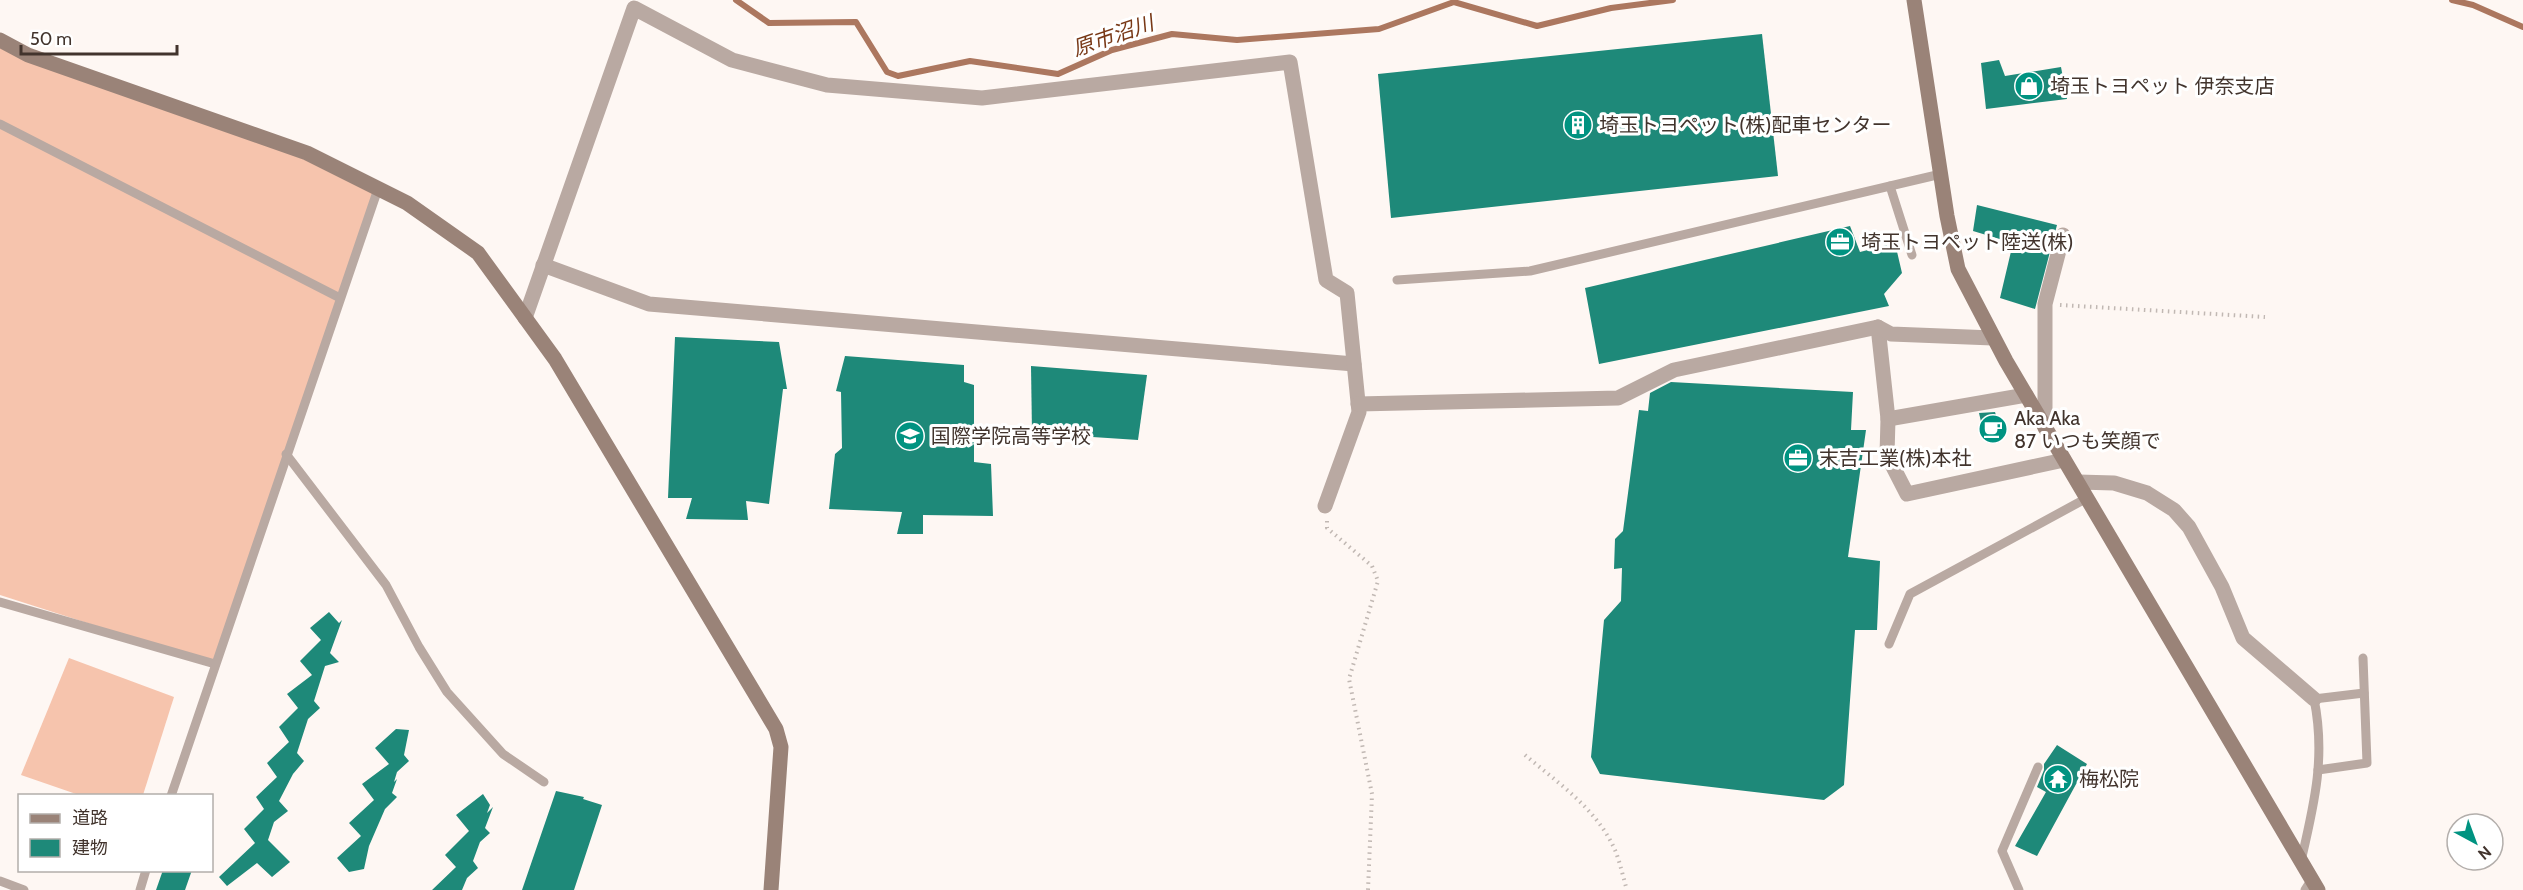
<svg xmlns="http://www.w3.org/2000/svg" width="2523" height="890" font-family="Cabin,'Noto Sans JP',sans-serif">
  <rect width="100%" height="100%" fill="#fef7f3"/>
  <g fill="#f6c4ad">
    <polygon points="0,37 378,189 215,664 0,595"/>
    <polygon points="69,658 174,697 143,795 79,795 21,775"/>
  </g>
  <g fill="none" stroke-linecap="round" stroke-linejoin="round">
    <g stroke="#ac775f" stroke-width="6">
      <polyline points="736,0 769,23 856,22 887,72 898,76 970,61 1058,74 1112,50 1172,34 1237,40 1379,29 1454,2 1537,26 1611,8 1673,0"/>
      <polyline points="2452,0 2473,5 2523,27"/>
    </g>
  </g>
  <g fill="#1e8979">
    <polygon points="1762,34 1778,176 1391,218 1378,74"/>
    <polygon points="1999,60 2005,76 2061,67 2067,99 1986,109 1981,63"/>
    <polygon points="1977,205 2057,225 2035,309 2000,298 2013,243 1973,231"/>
    <polygon points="1850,226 1860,252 1895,243 1902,273 1884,294 1889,306 1599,364 1585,288"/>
    <polygon points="675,337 779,342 787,389 783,389 769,504 746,501 748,520 686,519 692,498 668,498"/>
    <polygon points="845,356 964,365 964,382 974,385 974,462 991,464 993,516 923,515 923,534 897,534 902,512 829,509 835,454 842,448 841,392 836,391"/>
    <polygon points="1031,366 1147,375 1138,440 1032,433"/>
    <polygon points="1671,382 1853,392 1851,430 1866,430 1848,557 1880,561 1877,630 1855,630 1844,785 1824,800 1600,774 1591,757 1604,620 1621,601 1622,568 1614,569 1615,539 1623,531 1639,410 1648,411 1650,393"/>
    <polygon points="1995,412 2003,438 1985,439 1979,413"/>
    <polygon points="329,612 339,623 342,620 330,653 339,662 325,666 314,701 320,708 308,719 297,753 304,761 293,774 279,801 288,811 274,822 268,840 290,862 272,877 257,863 227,886 219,877 255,843 244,829 264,809 256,797 277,777 267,763 289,742 279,727 298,708 287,694 312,675 300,661 321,640 310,628"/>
    <polygon points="396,729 409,730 404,755 409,761 397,772 394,782 397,779 392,793 397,797 385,809 369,846 364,869 349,872 337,858 361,836 349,823 374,800 362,784 389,764 375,748"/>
    <polygon points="2057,745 2087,764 2037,856 2015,846 2046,792 2037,787 2044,770 2044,764"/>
    <polygon points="556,791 584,797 583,799 602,805 574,890 522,890"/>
    <polygon points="483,794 490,805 487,813 493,807 485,828 490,833 480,842 473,861 478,868 467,878 462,890 432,890 456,867 445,855 469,831 456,815"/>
    <polygon points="163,870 192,870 185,890 156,890"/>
  </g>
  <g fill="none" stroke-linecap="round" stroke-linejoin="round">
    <g stroke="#c1b8b3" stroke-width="4" stroke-dasharray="1.5 4.5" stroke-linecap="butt">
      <polyline points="2060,305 2265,317"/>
      <polyline points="1327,521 1327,528 1372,566 1378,581 1349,679 1372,794 1368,890"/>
      <path d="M1525 755C1558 783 1597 809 1615 850 1620 862 1623 877 1627 890"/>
    </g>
    <g stroke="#b9a9a2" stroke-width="9">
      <polyline points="0,124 340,298"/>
      <polyline points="1890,186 1912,255"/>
      <polyline points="1397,280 1530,271 1941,174"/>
      <polyline points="286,454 386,585 419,647 447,692 503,754 544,782"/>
      <polyline points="0,602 215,664"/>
      <polyline points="1889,644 1910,594 2087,498"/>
      <polyline points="2318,770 2367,763 2363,658"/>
      <polyline points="171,796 378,189"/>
      <path d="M2301 861C2314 805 2326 757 2314 699L2364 693"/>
      <polyline points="0,881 24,890"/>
      <polyline points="140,890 146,870"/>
      <polyline points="2019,890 2002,851 2038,767"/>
      <polyline points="2305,890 2312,879"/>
    </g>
    <g stroke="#b9a9a2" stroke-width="15">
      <polyline points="543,265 649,304 1354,364"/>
      <polyline points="525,318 634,8 732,60 827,85 982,98 1290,62 1326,280 1347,293 1359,412 1325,506"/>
      <polyline points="1878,327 1888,419 1887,455 1907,494 2064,460"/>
      <polyline points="1358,404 1618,398 1674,370 1878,327 1891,334 1993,338"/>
      <polyline points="1888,419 2026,395"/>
      <polyline points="2045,428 2045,304 2063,235"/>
      <polyline points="2078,482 2114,483 2147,493 2174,510 2189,527 2222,587 2243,638 2314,699"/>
    </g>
    <g stroke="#9a8378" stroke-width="15">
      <polyline points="1914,0 1947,216 1958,269 2006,361 2318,890"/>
      <polyline points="0,40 28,55 307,153 407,203 478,253 555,359 776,729 781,747 771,890"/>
    </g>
  </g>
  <defs>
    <g id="shop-disc" transform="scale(1.5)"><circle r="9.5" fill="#009381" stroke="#fff"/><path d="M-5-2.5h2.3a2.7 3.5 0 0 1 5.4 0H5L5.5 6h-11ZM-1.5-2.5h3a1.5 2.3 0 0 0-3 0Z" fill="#fff"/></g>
    <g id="building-disc" transform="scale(1.5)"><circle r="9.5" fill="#009381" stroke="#fff"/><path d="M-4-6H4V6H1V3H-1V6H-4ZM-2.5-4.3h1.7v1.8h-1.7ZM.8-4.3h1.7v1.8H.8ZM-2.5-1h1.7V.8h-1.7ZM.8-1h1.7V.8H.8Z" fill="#fff"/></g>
    <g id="office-disc" transform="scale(1.5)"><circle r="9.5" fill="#009381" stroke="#fff"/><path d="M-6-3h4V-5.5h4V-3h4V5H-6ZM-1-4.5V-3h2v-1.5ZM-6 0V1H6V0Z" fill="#fff"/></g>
    <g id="cafe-disc" transform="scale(1.5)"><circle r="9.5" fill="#009381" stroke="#fff"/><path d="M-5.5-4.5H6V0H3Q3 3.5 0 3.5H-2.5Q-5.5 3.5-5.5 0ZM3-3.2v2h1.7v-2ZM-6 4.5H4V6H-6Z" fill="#fff"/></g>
    <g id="school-disc" transform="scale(1.5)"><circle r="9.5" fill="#009381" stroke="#fff"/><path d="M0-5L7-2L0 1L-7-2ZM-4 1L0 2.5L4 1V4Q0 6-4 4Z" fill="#fff"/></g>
    <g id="temple-disc" transform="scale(1.5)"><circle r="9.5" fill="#009381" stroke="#fff"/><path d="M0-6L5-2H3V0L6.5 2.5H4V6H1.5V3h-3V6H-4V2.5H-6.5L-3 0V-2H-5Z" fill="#fff"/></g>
  </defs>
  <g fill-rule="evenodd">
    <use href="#shop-disc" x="2029" y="86"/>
    <use href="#building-disc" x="1578" y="125"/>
    <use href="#office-disc" x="1840" y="242"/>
    <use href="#cafe-disc" x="1993" y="429"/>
    <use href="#school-disc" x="910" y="436"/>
    <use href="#office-disc" x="1798" y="458"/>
    <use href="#temple-disc" x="2058" y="779"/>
  </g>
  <g text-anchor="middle" stroke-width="6" stroke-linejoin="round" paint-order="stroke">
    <g font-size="20" fill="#42342d" stroke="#fff" text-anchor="start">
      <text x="2050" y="93">埼玉トヨペット 伊奈支店</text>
      <text x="1599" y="132">埼玉トヨペット(株)配車センター</text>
      <text x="1861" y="249">埼玉トヨペット陸送(株)</text>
      <text x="2014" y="425">Aka Aka<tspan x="2014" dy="23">87 いつも笑顔で</tspan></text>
      <text x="931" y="443">国際学院高等学校</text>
      <text x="1819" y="465">末吉工業(株)本社</text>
      <text x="2079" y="786">梅松院</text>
    </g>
    <g font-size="21" font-style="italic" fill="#783816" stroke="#fff">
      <text transform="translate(1113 36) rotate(-19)" y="7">原市沼川</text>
    </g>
  </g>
  <rect x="18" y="794" width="195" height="78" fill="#ffffff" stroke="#b3aeab" stroke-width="1.5"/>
  <rect x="30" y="814" width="30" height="9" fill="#9a8378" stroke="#b3aeab" stroke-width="1.5"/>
  <text x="72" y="824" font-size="18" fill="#42342d">道路</text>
  <rect x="30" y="839" width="30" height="18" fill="#1e8979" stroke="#b3aeab" stroke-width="1.5"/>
  <text x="72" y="854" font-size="18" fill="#42342d">建物</text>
  <g transform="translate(2475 842) rotate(139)"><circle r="28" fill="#ffffff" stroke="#b3aeab" stroke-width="1.5"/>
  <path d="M0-4.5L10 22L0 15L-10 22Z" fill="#009381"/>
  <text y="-9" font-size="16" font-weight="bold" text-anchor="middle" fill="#42342d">N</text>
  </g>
  <path d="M21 45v9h156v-9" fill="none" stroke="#42342d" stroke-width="3"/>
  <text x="30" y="45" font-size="18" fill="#42342d" stroke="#ffffff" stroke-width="4.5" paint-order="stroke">50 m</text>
</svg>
